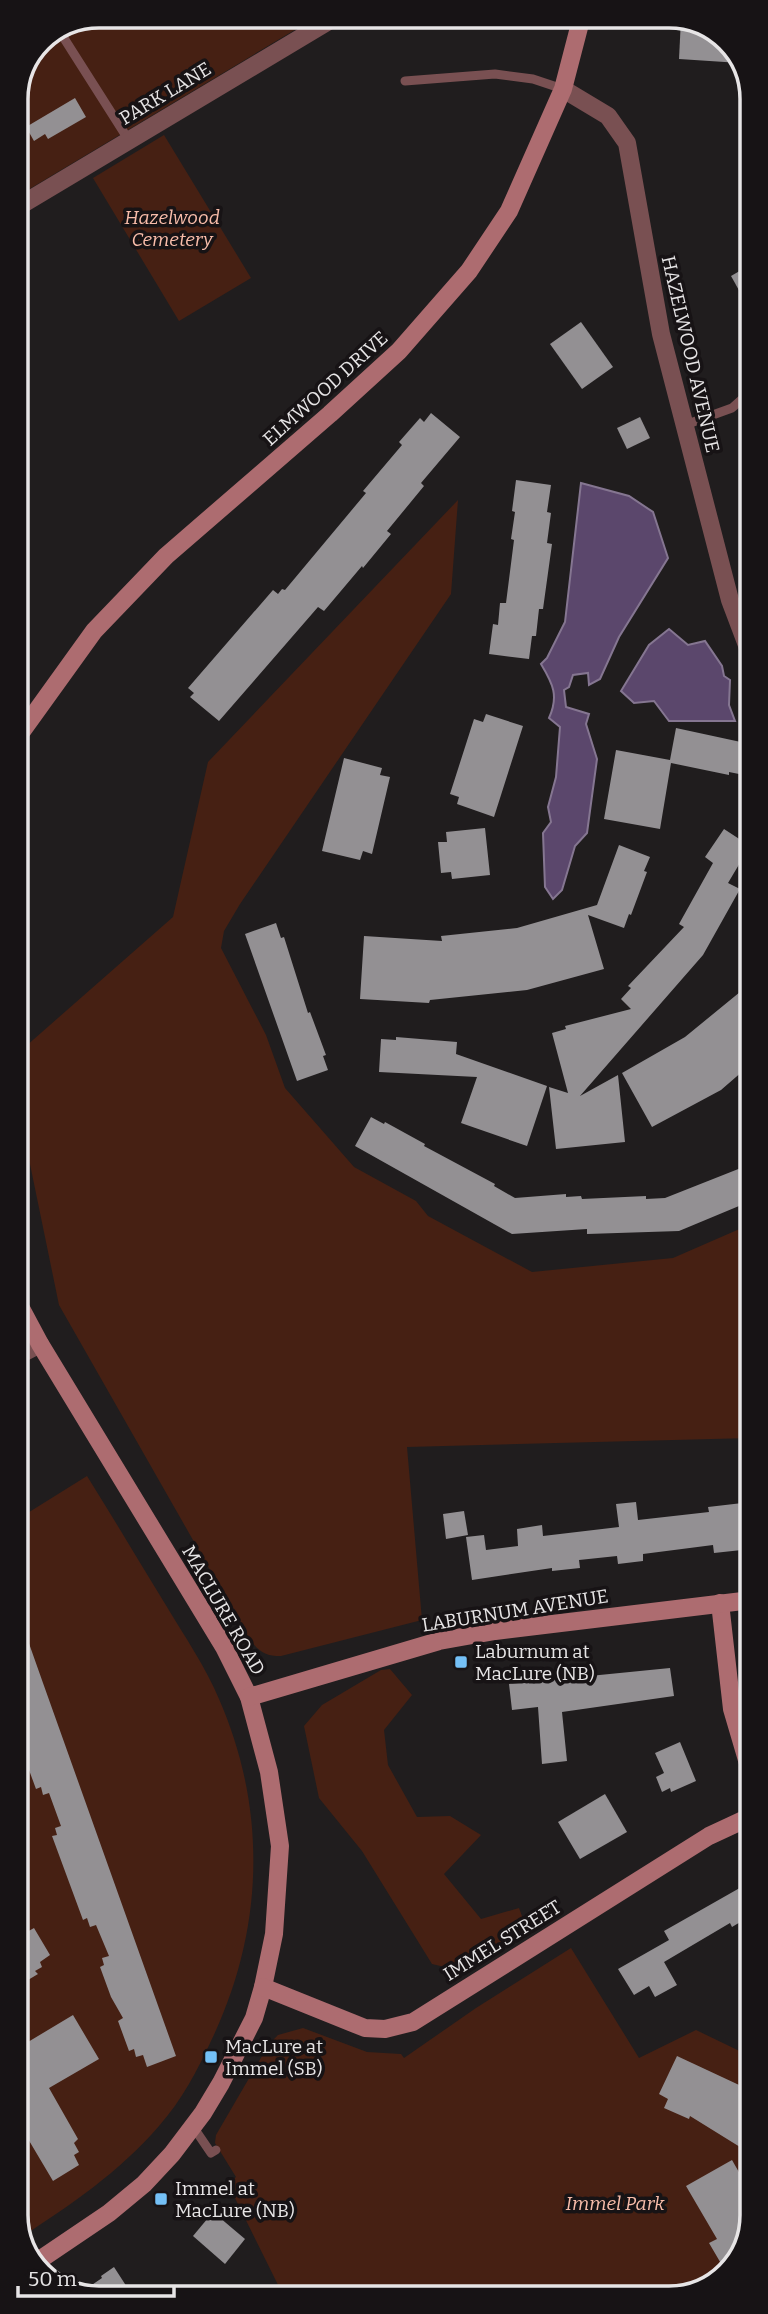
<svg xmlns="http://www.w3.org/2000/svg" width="768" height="2314" font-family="Bitter,serif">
  <rect width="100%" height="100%" fill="#201d1e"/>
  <g fill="#462013">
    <polygon points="99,16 318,16 16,197 16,94 40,40"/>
    <polygon points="164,135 251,278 179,321 93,178"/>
    <path d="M458 500 451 594 240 904 224 931 221 948 266 1035 285 1088 354 1167 416 1201 428 1216 532 1272 673 1258 751 1224V1438L407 1447 422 1620 281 1656C265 1656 260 1652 250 1640L59 1305 17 1101V1054L173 917 208 762Z"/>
    <path d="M87 1476C114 1519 140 1563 167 1607 185 1637 205 1666 219 1699 268 1811 264 1931 211 2041 197 2071 182 2100 159 2126 118 2173 72 2204 20 2238L18 2204 23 2201 18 2192V1519Z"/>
    <polygon points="390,1669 412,1695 384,1730 388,1765 417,1817 450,1816 481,1835 444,1874 481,1919 519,1908 526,1927 453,1969 432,1964 362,1851 319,1798 304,1726 322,1705 381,1670"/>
    <polygon points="571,1948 639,2058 696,2030 752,2057 752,2215 735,2266 690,2296 284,2297 228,2184 236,2177 215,2143 216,2135 269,2044 278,2035 303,2028 367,2052 401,2054 404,2058 476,2008"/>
  </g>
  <g fill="#5b476c" stroke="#857691" stroke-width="2">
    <path d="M581 483 629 496 653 512 668 558 619 637 600 679 589 685 588 673 573 675 569 687 564 690 566 707 589 714 586 724 597 759 587 833 575 846 562 890 553 899 545 887 543 833 551 822 548 807 556 777 560 727 549 718C559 696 553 684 541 664L547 658 565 622Z"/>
    <polygon points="669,629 688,645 705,641 722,666 724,676 730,680 729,705 735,721 669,721 654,701 634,703 621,691 649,645"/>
  </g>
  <g fill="#939093">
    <polygon points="681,19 724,36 740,63 679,59"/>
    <polygon points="75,98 86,117 48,139 45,134 34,141 26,127"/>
    <polygon points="750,265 750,310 731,276"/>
    <polygon points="581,322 613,367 582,389 550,344"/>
    <polygon points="431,413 460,437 421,483 424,486 387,531 391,534 363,568 362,566 324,611 318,607 219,721 190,697 194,693 188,688 273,590 278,594 282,589 285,590 366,493 363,491 402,445 399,442 420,418 424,422"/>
    <polygon points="640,417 650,438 627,449 617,428"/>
    <polygon points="516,480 551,485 547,512 551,513 547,543 552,544 543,609 539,609 536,636 532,636 529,659 489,654 493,624 498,625 500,603 506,603 514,540 511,539 515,512 512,511"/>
    <polygon points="486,714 523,726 494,817 457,804 459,797 450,794 474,719 483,722"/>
    <polygon points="676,728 750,744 744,775 729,772 729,775 671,763 660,829 604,819 616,750 670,760"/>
    <polygon points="344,758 382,768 380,775 390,777 372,854 363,851 360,860 322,851"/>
    <polygon points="485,828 490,875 452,879 451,872 441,873 438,842 447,842 446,832"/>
    <polygon points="724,829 750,846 728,883 740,889 703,955 580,1096 618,1075 625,1142 556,1149 549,1087 568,1093 552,1033 566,1029 565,1026 631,1009 621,999 631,988 628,986 684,927 679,924 713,863 705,857"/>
    <polygon points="619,845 650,857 644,871 647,872 631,915 629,914 624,928 588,915 604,969 527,990 430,1000 429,1003 360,999 364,936 442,941 441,936 517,928 597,905"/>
    <polygon points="276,923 281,938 284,937 308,1013 310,1012 326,1055 323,1056 328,1070 297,1081 245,934"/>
    <polygon points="751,983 751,1064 721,1090 652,1127 622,1073 685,1037"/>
    <polygon points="396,1037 457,1042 456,1054 547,1086 527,1146 461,1123 477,1077 379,1072 381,1039 396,1040"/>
    <polygon points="371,1117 384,1124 385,1122 425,1144 424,1146 495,1184 494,1186 515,1198 566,1194 566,1197 581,1196 582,1199 646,1196 646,1199 665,1198 751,1164 751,1201 679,1231 587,1234 587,1229 512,1234 355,1146"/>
    <polygon points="636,1502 638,1520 709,1512 708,1507 751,1502 751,1549 714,1553 713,1545 643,1554 643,1561 618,1564 617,1556 579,1560 580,1568 552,1571 552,1568 472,1580 466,1537 484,1535 486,1550 518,1546 517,1529 542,1525 543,1536 619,1527 616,1504"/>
    <polygon points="464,1511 468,1535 446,1539 443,1514"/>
    <polygon points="18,1618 20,1618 43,1683 176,2056 147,2067 143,2055 136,2057 134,2049 129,2051 118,2021 123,2018 111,1997 100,1967 104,1965 102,1958 109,1956 96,1925 90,1927 87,1918 83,1920 52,1836 57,1835 55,1828 61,1826 49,1793 43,1795 41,1787 36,1789 18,1740"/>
    <polygon points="670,1668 674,1696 562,1712 567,1761 542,1764 538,1707 512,1710 509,1684"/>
    <polygon points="680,1742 696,1781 671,1792 670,1788 662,1792 656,1777 664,1773 655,1753"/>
    <polygon points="605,1794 627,1832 580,1859 558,1822"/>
    <polygon points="752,1881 752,1915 732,1927 730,1923 664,1962 677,1985 655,1997 649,1986 634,1995 618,1969 669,1940 664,1931"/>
    <polygon points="34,1928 50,1955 40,1962 42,1967 35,1971 38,1974 18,1986 18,1937"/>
    <polygon points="73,2015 99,2059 49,2088 78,2139 74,2143 79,2152 74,2155 79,2165 53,2181 18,2122 18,2048"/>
    <polygon points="677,2056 752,2091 752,2142 745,2139 740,2147 690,2116 689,2119 664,2108 668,2099 659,2094"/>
    <polygon points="732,2160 752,2195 744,2199 750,2210 741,2215 748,2228 735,2266 726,2272 709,2243 717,2239 686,2186"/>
    <polygon points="213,2212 245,2239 225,2264 193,2236"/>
    <polygon points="114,2267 134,2298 93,2298 80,2293 102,2278 101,2276"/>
  </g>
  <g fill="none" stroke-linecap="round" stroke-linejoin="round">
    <g stroke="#795052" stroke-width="9">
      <polyline points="60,32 128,139"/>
      <polyline points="405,81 495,74 533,79 563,89"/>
      <polyline points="685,425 732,408 750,392"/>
      <polyline points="194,2128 211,2153 216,2150"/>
    </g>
    <g stroke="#795052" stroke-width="18">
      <polyline points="563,89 608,116 627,143 661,334 730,600 750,653"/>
      <polyline points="16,208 337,16"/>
      <polyline points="17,1356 40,1344"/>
    </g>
    <g stroke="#ad6c70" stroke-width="18">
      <polyline points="17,738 94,631 166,556 330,414 399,351 469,271 509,211 563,89 582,16"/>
      <polyline points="17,1301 40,1344 224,1647 249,1697 269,1772 280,1846 274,1934 263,1987 254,2018 221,2083 203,2113 172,2154 144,2184 109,2213 35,2263"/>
      <polyline points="720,1603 732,1709 752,1777"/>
      <polyline points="249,1697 439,1641 495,1631 751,1600"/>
      <polyline points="263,1987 365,2028 385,2029 413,2022 709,1836 752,1816"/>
    </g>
  </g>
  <g fill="#74c0f6" stroke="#171315" stroke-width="2.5">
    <rect x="454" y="1655" width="14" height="14" rx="3.5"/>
    <rect x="204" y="2050" width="14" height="14" rx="3.5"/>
    <rect x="154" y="2192" width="14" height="14" rx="3.5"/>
  </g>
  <g text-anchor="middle" stroke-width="7" stroke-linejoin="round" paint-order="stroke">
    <g font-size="19" fill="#e7e5e6" stroke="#171315">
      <text transform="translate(165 93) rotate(-31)" y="7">PARK LANE</text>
      <text transform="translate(691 354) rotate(77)" y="7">HAZELWOOD AVENUE</text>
      <text transform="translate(325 388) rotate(-42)" y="7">ELMWOOD DRIVE</text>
      <text transform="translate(224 1610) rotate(60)" y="7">MACLURE ROAD</text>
      <text transform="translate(515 1610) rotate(-9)" y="7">LABURNUM AVENUE</text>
      <text transform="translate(502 1940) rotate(-32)" y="7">IMMEL STREET</text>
    </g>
    <g font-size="19" font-style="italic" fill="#f9bdaa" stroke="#171315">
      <text x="172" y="224">Hazelwood<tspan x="172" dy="22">Cemetery</tspan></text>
      <text x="615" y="2210">Immel Park</text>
    </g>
    <g font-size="19" fill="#e7e5e6" stroke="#171315" text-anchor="start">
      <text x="475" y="1658">Laburnum at<tspan x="475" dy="22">MacLure (NB)</tspan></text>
      <text x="225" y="2053">MacLure at<tspan x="225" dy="22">Immel (SB)</tspan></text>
      <text x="175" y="2195">Immel at<tspan x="175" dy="22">MacLure (NB)</tspan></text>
    </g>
  </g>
  <path d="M0 0H768V2314H0ZM99 28H669A71 71 0 0 1 740 99V2215A71 71 0 0 1 669 2286H99A71 71 0 0 1 28 2215V99A71 71 0 0 1 99 28Z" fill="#171315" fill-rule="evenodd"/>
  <path fill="none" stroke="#e7e5e6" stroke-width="3.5" d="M99 28H669A71 71 0 0 1 740 99V2215A71 71 0 0 1 669 2286H99A71 71 0 0 1 28 2215V99A71 71 0 0 1 99 28Z"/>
  <path d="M18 2286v10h156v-10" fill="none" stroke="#e7e5e6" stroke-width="3.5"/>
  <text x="28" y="2286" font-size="21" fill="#e7e5e6" stroke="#171315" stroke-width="5" paint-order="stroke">50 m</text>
</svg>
